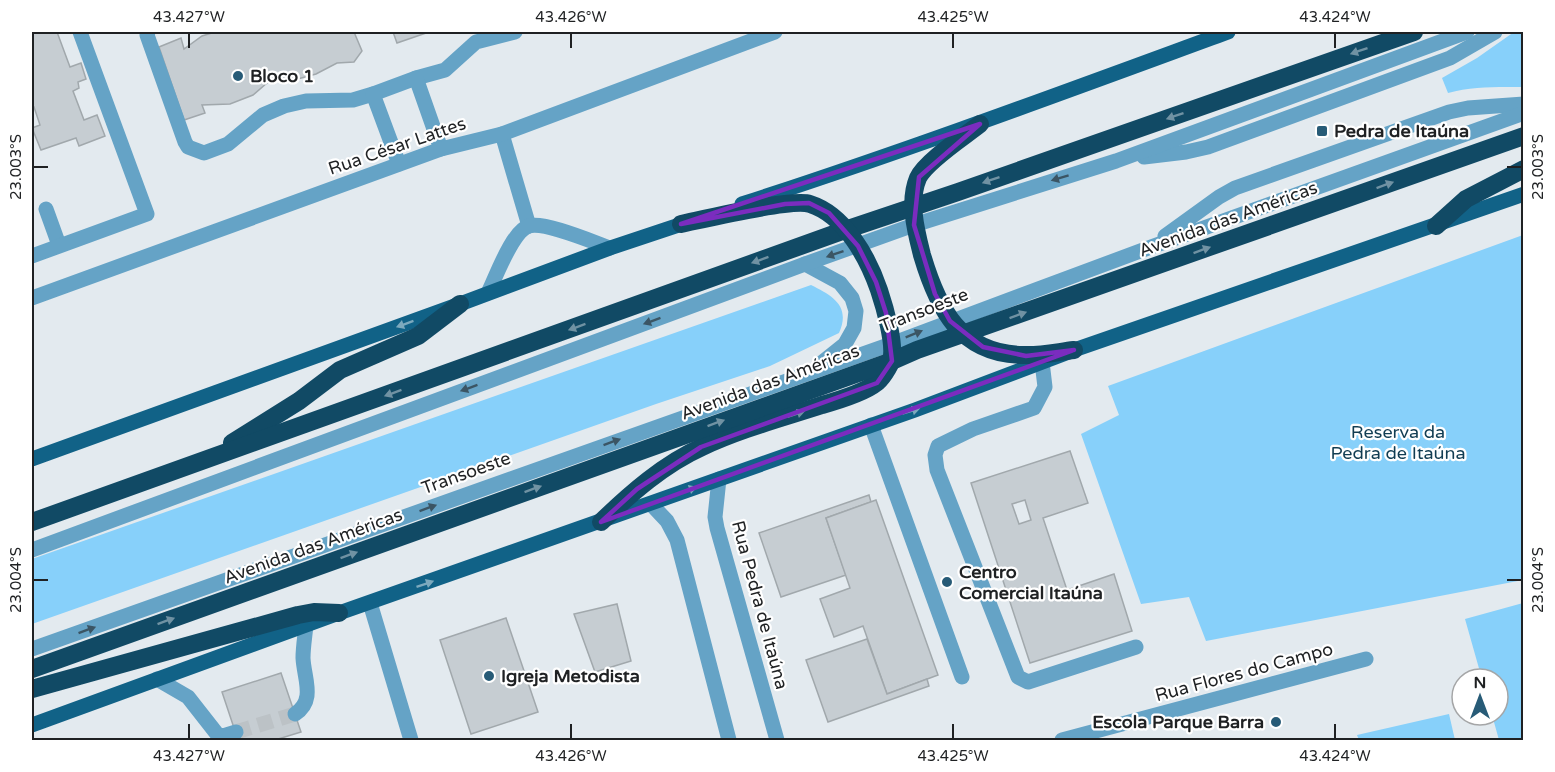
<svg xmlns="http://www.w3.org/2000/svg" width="1555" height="772" font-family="'Varela Round',sans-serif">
  <rect width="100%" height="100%" fill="#e3eaef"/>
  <g fill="#87d0fa">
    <path d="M1514 32H1523V87C1498 87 1473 86 1448 93L1442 78 1477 58Z"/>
    <polygon points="1523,235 1523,580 1206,641 1189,597 1141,604 1081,434 1119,415 1108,386"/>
    <path d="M811 285C833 296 851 306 839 333L770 366 656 404 32 624V559Z"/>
    <polygon points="1523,603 1523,740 1499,740 1492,715 1498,715 1498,679 1482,679 1465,619"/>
    <polygon points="1449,714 1455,740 1359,740 1357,735"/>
  </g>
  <g fill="#c6cdd2" stroke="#a1a8ac" stroke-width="1.5" fill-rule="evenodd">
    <polygon points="32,32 57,32 70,67 81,63 86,79 78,82 79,88 73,91 84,120 97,115 105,136 79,146 76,138 41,150 32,128 40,125 34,107 32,108"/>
    <polygon points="215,32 354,32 362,51 354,62 337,63 316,74 294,80 283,79 267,83 253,95 230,104 202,105 205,113 184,120 159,47 181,38 184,49 202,36"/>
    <polygon points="393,32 429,32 397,43"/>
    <path d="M1070 451 1088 503 1043 518 1067 590 1114 574 1132 631 1030 663 971 483ZM1025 500 1031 520 1019 524 1012 504Z"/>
    <polygon points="869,495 871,502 826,518 846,575 781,597 759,533"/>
    <polygon points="876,500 938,675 887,694 863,626 834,637 820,599 850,588 826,518"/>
    <polygon points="617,604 631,661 595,672 574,614"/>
    <polygon points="506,618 538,712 471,734 440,640"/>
    <polygon points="867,639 887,694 927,679 929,686 828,722 806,660"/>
    <polygon points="281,673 301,732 275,740 238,740 222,692"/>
  </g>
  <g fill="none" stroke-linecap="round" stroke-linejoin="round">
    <polyline stroke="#bcc2c6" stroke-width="15" stroke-dasharray="15 8" stroke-linecap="butt" points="236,732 295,714"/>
    <g stroke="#65a3c6" stroke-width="15">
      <polyline points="148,32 147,35 185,142 188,147 204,153 228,144 263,115 284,106 306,101 353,100 373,94"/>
      <polyline points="416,78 445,70 476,42 515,32"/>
      <polyline points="502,134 529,226"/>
      <polyline points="1144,157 1186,152 1208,147 1450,58 1495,32"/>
      <polyline points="399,164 373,94 416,78 441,149"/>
      <polyline points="46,209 59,245"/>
      <polyline points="1165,236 1219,197 1235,188 1449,112 1468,108 1524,104"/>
      <polyline points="32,256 147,214 80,32"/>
      <polyline points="805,264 840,283 852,298 856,311 854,328 845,344 820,364"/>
      <path d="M488 293C496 277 512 231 529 226 544 221 593 242 610 248"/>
      <polyline points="32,298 441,149 502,134 775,32"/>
      <polyline points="1042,362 1045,387 1034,408 973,429 938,446 935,455 937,470 1018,677 1028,682 1136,647"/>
      <polyline points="871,425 962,677"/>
      <polyline points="719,479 715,517 717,528 777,740"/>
      <polyline points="651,504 667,521 677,540 729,740"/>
      <polyline points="32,550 805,264 914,225 1116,161 1467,32"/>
      <polyline points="370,603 411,740"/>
      <polyline points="32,649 891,344 1151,247 1524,113"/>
      <polyline points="157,679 188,697 217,734 223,736 236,732"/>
      <path d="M295 714C316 700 304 679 303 658 303 647 305 636 306 625"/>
      <polyline points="1062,740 1366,659"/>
    </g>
    <g stroke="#116287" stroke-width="15">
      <path d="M742 204C906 151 1067 91 1228 32"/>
      <polyline points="32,459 460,304 610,248 691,221"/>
      <polyline points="32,725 339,613 915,410 1074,350 1524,194"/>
    </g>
    <g stroke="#114a65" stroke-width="18">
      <path d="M980 124C965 136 926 161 918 178 908 202 916 231 922 255 938 309 960 354 1023 355 1040 356 1057 352 1074 350"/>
      <polyline points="1436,226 1466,199 1524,169"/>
      <polyline points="232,443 299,401 340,370 418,336 460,304"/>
      <polyline points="32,522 845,230 958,192 1414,32"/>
      <path d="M601 522C630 494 664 464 702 447 740 429 782 418 822 405 836 401 865 392 876 383 881 380 890 366 891 361 896 345 884 305 879 290 868 258 845 215 810 204 792 198 705 219 681 224"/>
      <polyline points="32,669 892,361 917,350 1524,136"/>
      <polyline points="32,689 298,615 314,612 339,613"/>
    </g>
  </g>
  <defs><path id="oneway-solid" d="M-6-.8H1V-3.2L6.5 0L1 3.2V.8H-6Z" transform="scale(1.5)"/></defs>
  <g fill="#7092a3">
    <use href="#oneway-solid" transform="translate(1359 51) rotate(161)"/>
    <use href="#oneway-solid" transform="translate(1175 116) rotate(161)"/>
    <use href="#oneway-solid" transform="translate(991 180) rotate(161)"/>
    <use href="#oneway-solid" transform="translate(1385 185) rotate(-20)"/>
    <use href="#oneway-solid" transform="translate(1202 250) rotate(-20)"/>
    <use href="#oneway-solid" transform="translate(760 260) rotate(160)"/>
    <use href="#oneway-solid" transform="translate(1018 315) rotate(-20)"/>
    <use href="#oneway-solid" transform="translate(577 327) rotate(160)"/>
    <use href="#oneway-solid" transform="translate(393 393) rotate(160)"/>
    <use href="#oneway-solid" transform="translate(796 414) rotate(-18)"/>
    <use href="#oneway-solid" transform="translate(716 423) rotate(-20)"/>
    <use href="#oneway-solid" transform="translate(533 489) rotate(-20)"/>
    <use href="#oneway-solid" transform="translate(349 555) rotate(-20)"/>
    <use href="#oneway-solid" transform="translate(166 621) rotate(-20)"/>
  </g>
  <g fill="#3b5564">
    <use href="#oneway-solid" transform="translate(1060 178) rotate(163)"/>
    <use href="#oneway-solid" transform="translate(835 254) rotate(161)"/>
    <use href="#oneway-solid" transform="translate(652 321) rotate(160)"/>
    <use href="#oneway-solid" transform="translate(914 334) rotate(-22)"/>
    <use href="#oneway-solid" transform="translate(469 388) rotate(160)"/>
    <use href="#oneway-solid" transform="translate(612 442) rotate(-20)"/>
    <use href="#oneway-solid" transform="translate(428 508) rotate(-20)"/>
    <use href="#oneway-solid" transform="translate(87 630) rotate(-20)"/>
  </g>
  <g fill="#7ca9bd">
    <use href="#oneway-solid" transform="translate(405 324) rotate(160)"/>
    <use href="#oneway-solid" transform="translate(911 411) rotate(-17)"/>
    <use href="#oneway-solid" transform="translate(688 490) rotate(-20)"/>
    <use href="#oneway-solid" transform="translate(425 584) rotate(-19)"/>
  </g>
  <path fill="none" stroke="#7b2cbf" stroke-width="4.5" stroke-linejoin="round" d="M980 124 919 177 914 225 935 294 950 321 983 347 1026 356 1074 350 601 522 637 489 701 447 877 383 892 361 886 313 876 282 858 246 829 213 809 203 785 204 681 224Z"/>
  <path fill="none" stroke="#1f2123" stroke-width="2" d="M189 33V48M571 33V48M953 33V48M1335 33V48M33 167H48M1507 167H1522M33 580H48M1507 580H1522M189 724V739M571 724V739M953 724V739M1335 724V739"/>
  <g fill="#275b77" stroke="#fff" stroke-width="2">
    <circle cx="238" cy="76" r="6"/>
    <rect x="1316" y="125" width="12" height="12" rx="3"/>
    <circle cx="947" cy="582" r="6"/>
    <circle cx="489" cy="676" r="6"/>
    <circle cx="1276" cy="722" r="6"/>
  </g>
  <g text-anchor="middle" stroke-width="4.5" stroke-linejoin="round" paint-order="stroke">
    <g font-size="18" font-weight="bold" fill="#1f2123" stroke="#fff" text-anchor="start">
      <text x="250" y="82">Bloco 1</text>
      <text x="1334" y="137">Pedra de Itaúna</text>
      <text x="959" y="578">Centro<tspan x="959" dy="21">Comercial Itaúna</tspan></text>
      <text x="501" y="682">Igreja Metodista</text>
      <text x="1264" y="728" text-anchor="end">Escola Parque Barra</text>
    </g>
    <g font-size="18" fill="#1f2123" stroke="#fff">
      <text transform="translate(397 146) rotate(-19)" y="6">Rua César Lattes</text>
      <text transform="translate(1228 219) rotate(-20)" y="6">Avenida das Américas</text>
      <text transform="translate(924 310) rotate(-21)" y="6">Transoeste</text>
      <text transform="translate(770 382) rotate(-20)" y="6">Avenida das Américas</text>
      <text transform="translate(466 473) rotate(-20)" y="6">Transoeste</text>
      <text transform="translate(313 546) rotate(-20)" y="6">Avenida das Américas</text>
      <text transform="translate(760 605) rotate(75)" y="6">Rua Pedra de Itaúna</text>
      <text transform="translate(1244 672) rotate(-15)" y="6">Rua Flores do Campo</text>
    </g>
    <g font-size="18" fill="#113d53" stroke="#fff">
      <text x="1398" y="438">Reserva da<tspan x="1398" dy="21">Pedra de Itaúna</tspan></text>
    </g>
  </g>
  <rect width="1555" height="772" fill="none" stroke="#ffffff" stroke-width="66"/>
  <g transform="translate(1480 697)"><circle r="28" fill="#ffffff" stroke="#a5a6a7" stroke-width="1.5"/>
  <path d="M0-4.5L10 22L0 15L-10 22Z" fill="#275b77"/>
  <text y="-9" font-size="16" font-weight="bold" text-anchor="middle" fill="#1f2123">N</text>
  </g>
  <rect x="33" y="33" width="1489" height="706" fill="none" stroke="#1f2123" stroke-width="2"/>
  <g font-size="15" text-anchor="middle" fill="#1f2123">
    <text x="189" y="22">43.427°W</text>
    <text x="571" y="22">43.426°W</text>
    <text x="953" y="22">43.425°W</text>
    <text x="1335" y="22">43.424°W</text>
    <text transform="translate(16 167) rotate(-90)" y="5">23.003°S</text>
    <text transform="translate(1538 167) rotate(-90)" y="5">23.003°S</text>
    <text transform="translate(16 580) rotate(-90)" y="5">23.004°S</text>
    <text transform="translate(1538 580) rotate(-90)" y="5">23.004°S</text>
    <text x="189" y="761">43.427°W</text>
    <text x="571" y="761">43.426°W</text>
    <text x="953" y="761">43.425°W</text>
    <text x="1335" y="761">43.424°W</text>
  </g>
</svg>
